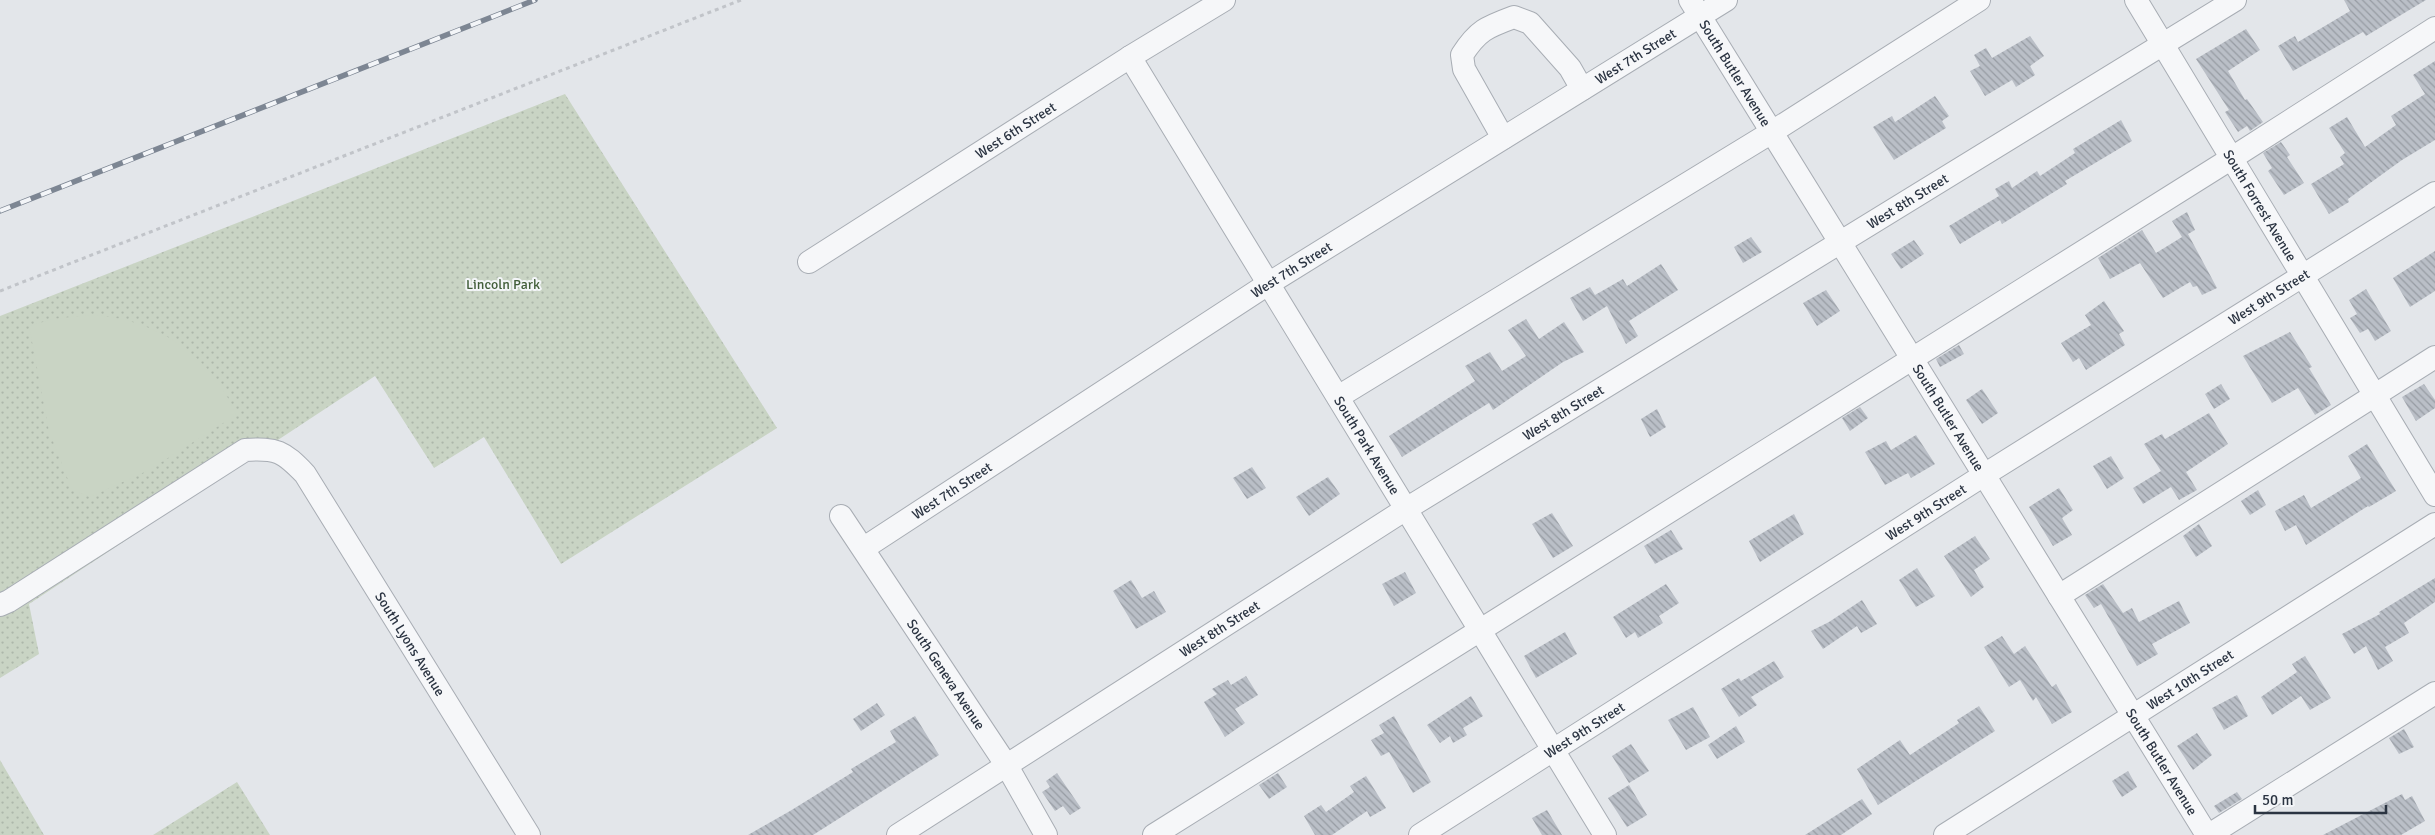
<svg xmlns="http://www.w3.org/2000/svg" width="2435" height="835" font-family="Signika,sans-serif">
  <defs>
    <pattern id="park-dots" width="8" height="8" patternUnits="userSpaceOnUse" patternTransform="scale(1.25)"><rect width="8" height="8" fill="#c9d4c4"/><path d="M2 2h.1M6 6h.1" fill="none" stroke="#adb7aa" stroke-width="1.8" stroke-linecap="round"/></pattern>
    <pattern id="building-back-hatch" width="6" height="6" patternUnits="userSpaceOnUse" patternTransform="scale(1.25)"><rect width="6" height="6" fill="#babfc7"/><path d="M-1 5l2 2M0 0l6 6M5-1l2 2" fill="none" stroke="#979ca3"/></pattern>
  </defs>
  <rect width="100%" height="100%" fill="#e3e6ea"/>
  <g fill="url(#park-dots)">
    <polygon points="565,94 777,428 561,564 484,437 434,468 375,376 29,604 39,654 0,678 0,316"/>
    <polygon points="0,760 44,835 0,835"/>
    <polygon points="237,782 270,835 153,835"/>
  </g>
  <path fill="#c9d4c4" d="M89 315C153 317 212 355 236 415L149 470 90 497 72 490 49 431 29 326 53 319Z"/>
  <g fill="url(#building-back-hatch)">
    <polygon points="2344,0 2426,0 2366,36 2363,32 2293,71 2278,46 2295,36 2298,42 2350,11"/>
    <polygon points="2246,29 2260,50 2228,71 2245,100 2247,99 2263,122 2250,131 2247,126 2238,132 2225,112 2229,110 2196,59"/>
    <polygon points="2030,36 2044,56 2030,66 2035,75 2016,87 2012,80 1985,96 1970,71 1980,66 1974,55 1986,48 1992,58"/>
    <polygon points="2435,61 2435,140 2402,160 2348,199 2349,202 2329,214 2311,184 2344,164 2340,157 2345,153 2329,128 2347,117 2365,147 2396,125 2391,116 2425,94 2413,75"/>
    <polygon points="1935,96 1949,116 1942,121 1946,128 1894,160 1873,127 1892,116 1895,122"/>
    <polygon points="2121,120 2132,141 2065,181 2067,184 2002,224 2000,220 1960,244 1949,226 1999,196 1995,189 2009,181 2012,188 2037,171 2040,176 2075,153 2073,149"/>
    <polygon points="2281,142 2290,155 2287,157 2304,183 2284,195 2268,171 2272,168 2263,153"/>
    <polygon points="2187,212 2195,230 2188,234 2217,288 2202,295 2197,286 2193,287 2190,282 2163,298 2140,263 2110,279 2098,258 2142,230 2156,253 2182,237 2172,221"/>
    <polygon points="1751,237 1762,252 1743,263 1734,247"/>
    <polygon points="1914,240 1924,254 1901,269 1891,254"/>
    <polygon points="2435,251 2435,291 2410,307 2393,278"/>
    <polygon points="1661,264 1678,290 1629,321 1638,336 1626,344 1607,306 1583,321 1570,298 1590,287 1595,295 1623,279 1627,286"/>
    <polygon points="2366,289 2391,331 2375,341 2368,329 2360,333 2350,318 2357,314 2349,300"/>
    <polygon points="1826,290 1840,311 1817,326 1803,303"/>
    <polygon points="2104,301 2124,331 2119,334 2125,345 2086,370 2079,358 2073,362 2061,343 2091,325 2085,315"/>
    <polygon points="1526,319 1539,339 1564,322 1584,352 1563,362 1493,410 1489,403 1402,457 1389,436 1475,381 1465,366 1490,352 1502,371 1526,356 1508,330"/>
    <polygon points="2290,332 2312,367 2309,368 2331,405 2315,415 2298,388 2272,403 2243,356"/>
    <polygon points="1959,345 1964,354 1940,367 1936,359"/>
    <polygon points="2221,384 2230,399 2214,409 2205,394"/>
    <polygon points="2424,384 2435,400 2435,408 2416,421 2402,397"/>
    <polygon points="1982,389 1998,413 1982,424 1966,400"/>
    <polygon points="1860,407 1868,418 1850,431 1842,418"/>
    <polygon points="1657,409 1666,427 1650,437 1641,419"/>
    <polygon points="2209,413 2228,444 2186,472 2197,490 2179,500 2171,487 2143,504 2133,488 2161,471 2144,444 2162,434 2165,439"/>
    <polygon points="1916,435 1935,464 1911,478 1908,473 1885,485 1865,452 1886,441 1891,450"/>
    <polygon points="2367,444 2396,491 2369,507 2368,506 2306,545 2296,525 2285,531 2275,511 2304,495 2311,508 2361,478 2348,456"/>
    <polygon points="2111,456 2124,478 2107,489 2093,466"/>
    <polygon points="1252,467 1266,488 1247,499 1233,478"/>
    <polygon points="1328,477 1340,494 1309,516 1296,497"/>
    <polygon points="2059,488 2073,510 2062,518 2072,535 2053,546 2029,507"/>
    <polygon points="2258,490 2266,505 2250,515 2241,501"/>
    <polygon points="1552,513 1573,546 1553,558 1532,524"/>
    <polygon points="1794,514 1804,534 1760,562 1749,541"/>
    <polygon points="2199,524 2212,546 2196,557 2183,536"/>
    <polygon points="1671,530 1683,549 1655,564 1644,546"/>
    <polygon points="1975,536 1990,559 1974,570 1984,587 1971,597 1944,556"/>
    <polygon points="1917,568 1935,596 1916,607 1899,580"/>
    <polygon points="1405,572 1416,593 1394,606 1382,584"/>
    <polygon points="2435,578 2435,602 2404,623 2409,633 2385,647 2393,661 2378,670 2366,646 2354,654 2342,634 2380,614 2379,612"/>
    <polygon points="1131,580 1142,598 1154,591 1166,612 1136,629 1113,591"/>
    <polygon points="1666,584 1679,603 1659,616 1663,623 1638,638 1635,632 1626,638 1613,617"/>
    <polygon points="2103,584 2123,613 2132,608 2139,622 2179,601 2190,623 2152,644 2158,654 2137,666 2101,604 2094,608 2085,595"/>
    <polygon points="1862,600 1877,624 1861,633 1857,626 1823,649 1811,631 1829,622"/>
    <polygon points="1565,632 1577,654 1536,678 1524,656"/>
    <polygon points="2002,636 2014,654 2025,646 2052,687 2056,684 2072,712 2052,724 2036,697 2033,701 2020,680 2009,687 1984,647"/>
    <polygon points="2305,656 2331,698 2310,710 2301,696 2272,715 2261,697 2297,672 2292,664"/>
    <polygon points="1774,661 1784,677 1751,697 1757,705 1739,717 1721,689 1739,678 1741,681"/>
    <polygon points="1246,676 1258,695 1235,709 1245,723 1225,737 1204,702 1217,694 1212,689 1228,680 1231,685"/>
    <polygon points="2237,695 2248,716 2224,730 2212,708"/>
    <polygon points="1471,696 1483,716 1463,728 1467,735 1453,743 1450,736 1440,743 1427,725"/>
    <polygon points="877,703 885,715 861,731 853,719"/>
    <polygon points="1979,706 1995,731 1878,805 1857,769 1900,740 1910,755 1959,723 1957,720"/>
    <polygon points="1693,707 1710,737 1686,750 1668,720"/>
    <polygon points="915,716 939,755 813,835 748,835 790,811 853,772 851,769 896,742 890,731"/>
    <polygon points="1394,716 1431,782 1413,793 1389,752 1381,756 1371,740 1384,733 1379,725"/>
    <polygon points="1736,726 1745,742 1717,759 1708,745"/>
    <polygon points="2404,729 2414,747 2399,754 2389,738"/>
    <polygon points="2197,733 2212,755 2193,770 2177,746"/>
    <polygon points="1631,744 1649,771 1629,783 1612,756"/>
    <polygon points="2128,771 2137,787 2122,797 2112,781"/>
    <polygon points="1057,773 1081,808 1070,815 1063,806 1055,811 1042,792 1050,787 1046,781"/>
    <polygon points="1278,773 1287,787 1269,799 1259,785"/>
    <polygon points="1366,776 1386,808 1370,817 1367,811 1332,835 1315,835 1304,816 1321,805 1326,812 1354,792 1350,786"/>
    <polygon points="1629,785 1647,815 1627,827 1608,798"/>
    <polygon points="2237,792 2242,799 2219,813 2214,806"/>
    <polygon points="2402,794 2405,800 2412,796 2425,821 2401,835 2323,835"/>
    <polygon points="1862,799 1872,814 1841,835 1805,835"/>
    <polygon points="1547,810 1562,835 1542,835 1532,818"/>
  </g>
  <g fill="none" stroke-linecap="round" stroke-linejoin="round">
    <g stroke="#a8adb4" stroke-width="24">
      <g id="minor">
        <path id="s1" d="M1690 0 2207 835"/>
        <path id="s2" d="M2136 0 2435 495"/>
        <path id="s3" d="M1130 57 1605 835"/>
        <path d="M1503 138 1464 69 1462 55C1478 30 1487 27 1514 17L1530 23 1570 68 1582 89"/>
        <path id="s4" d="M809 262 1130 57 1224 0"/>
        <polyline points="1338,397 1772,132 1979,0"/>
        <path id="s5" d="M841 516 1007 766 1046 835"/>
        <path id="s6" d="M864 548 1268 284 1726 0"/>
        <polyline points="2059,596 2435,357"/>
        <path id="s7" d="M0 605 9 601 245 450C277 448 283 451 305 474L529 835"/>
        <path id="s8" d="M898 835 1406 509 2235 0"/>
        <polyline points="1154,835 2232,158 2435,28"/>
        <path id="s9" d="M1420 835 1984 475 2435 193"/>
        <path id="s10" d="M1945 835 2435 524"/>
        <polyline points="2209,835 2435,693"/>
      </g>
    </g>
    <polyline stroke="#c1c4c9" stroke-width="3" stroke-dasharray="4 4" stroke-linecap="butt" points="0,291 741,0"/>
    <use href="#minor" stroke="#f6f7f9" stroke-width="22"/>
    <g stroke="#7d8693" stroke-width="5.5">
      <polyline id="rail" points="0,211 535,0"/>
    </g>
    <use href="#rail" stroke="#f3f5f8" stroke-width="4" stroke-dasharray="11" stroke-linecap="butt"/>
  </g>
  <g text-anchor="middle" stroke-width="4" stroke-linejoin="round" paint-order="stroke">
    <g font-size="14" fill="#2b3442" stroke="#f3f5f8">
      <text dy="5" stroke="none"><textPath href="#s6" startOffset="915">West 7th Street</textPath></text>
      <text dy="5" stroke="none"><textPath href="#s1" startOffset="86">South Butler Avenue</textPath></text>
      <text dy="5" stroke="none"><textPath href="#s4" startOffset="245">West 6th Street</textPath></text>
      <text dy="5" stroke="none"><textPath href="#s8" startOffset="1192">West 8th Street</textPath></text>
      <text dy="5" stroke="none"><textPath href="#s2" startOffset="240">South Forrest Avenue</textPath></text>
      <text dy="5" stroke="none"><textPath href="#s6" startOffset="510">West 7th Street</textPath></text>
      <text dy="5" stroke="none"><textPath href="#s9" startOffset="1005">West 9th Street</textPath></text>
      <text dy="5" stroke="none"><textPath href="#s8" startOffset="788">West 8th Street</textPath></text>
      <text dy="5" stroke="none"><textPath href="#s1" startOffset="491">South Butler Avenue</textPath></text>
      <text dy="5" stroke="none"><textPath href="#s3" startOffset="455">South Park Avenue</textPath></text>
      <text dy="5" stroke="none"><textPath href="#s6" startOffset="105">West 7th Street</textPath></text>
      <text dy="5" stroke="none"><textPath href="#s9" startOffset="600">West 9th Street</textPath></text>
      <text dy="5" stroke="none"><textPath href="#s8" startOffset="382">West 8th Street</textPath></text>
      <text dy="5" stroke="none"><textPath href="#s7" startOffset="558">South Lyons Avenue</textPath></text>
      <text dy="5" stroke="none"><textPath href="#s5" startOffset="190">South Geneva Avenue</textPath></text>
      <text dy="5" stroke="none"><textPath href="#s10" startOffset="290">West 10th Street</textPath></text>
      <text dy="5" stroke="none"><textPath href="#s9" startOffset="195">West 9th Street</textPath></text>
      <text dy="5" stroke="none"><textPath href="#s1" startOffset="896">South Butler Avenue</textPath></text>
    </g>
    <g font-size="14" fill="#415d39" stroke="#f3f5f8">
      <text x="503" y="289">Lincoln Park</text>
    </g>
  </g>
  <path d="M2255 805v8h131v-8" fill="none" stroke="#2b3442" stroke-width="2.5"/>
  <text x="2262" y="805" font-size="15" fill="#2b3442" stroke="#f3f5f8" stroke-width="4" paint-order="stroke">50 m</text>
</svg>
